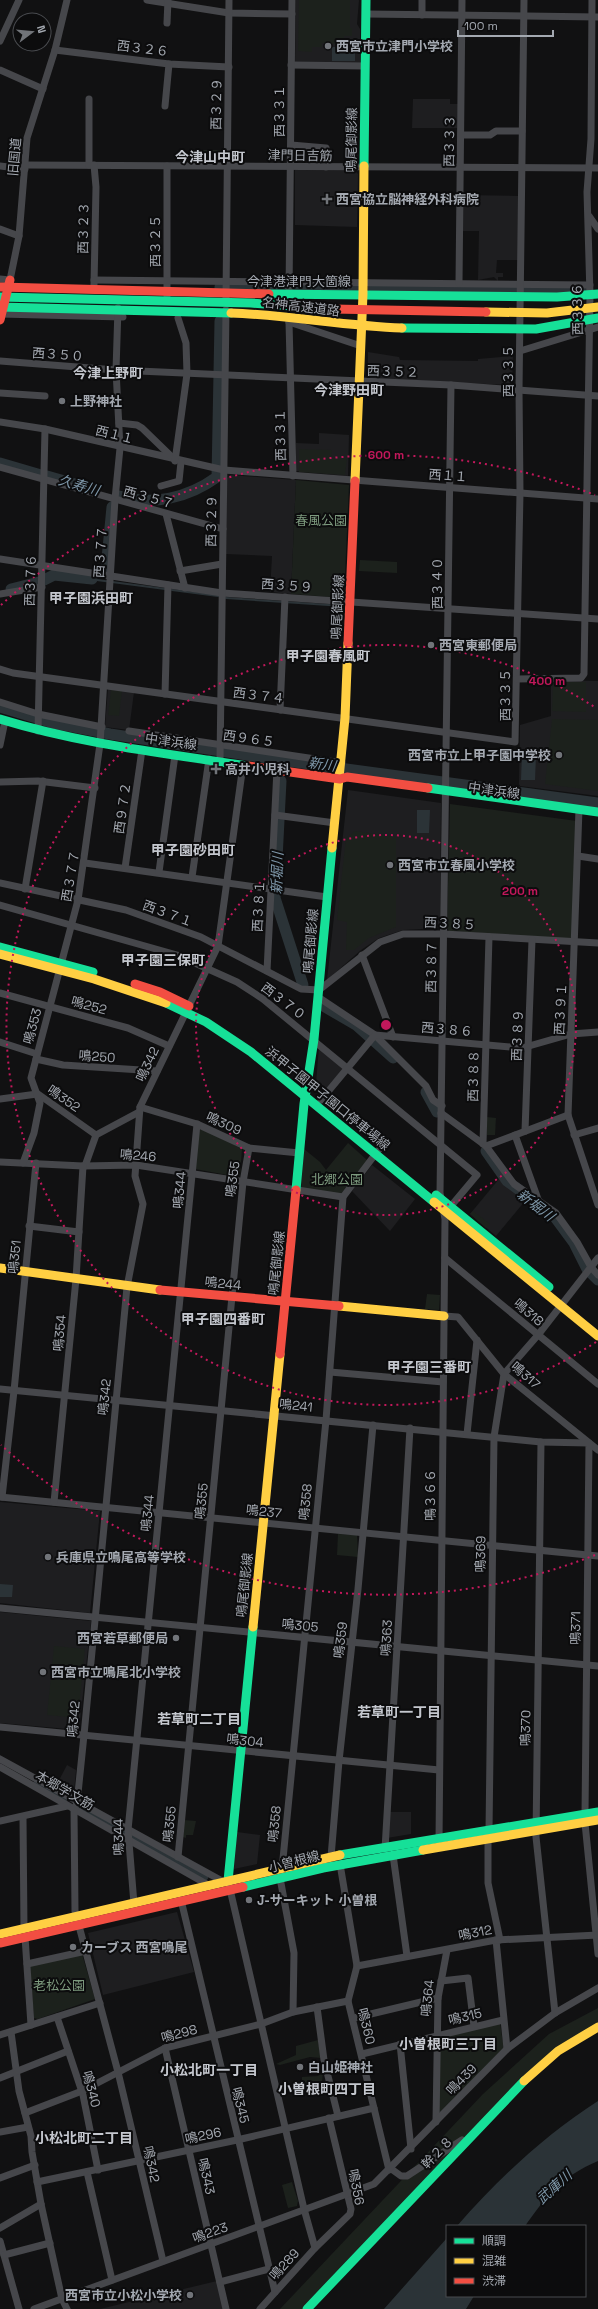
<svg xmlns="http://www.w3.org/2000/svg" width="598" height="2309" font-family="'Space Grotesk','Noto Sans JP',sans-serif">
  <rect width="100%" height="100%" fill="#111112"/>
  <g fill="#1e1e20">
    <polygon points="296,0 359,0 357,24 360,29 360,63 295,63"/>
    <polygon points="413,99 450,99 450,104 458,104 457,128 412,128"/>
    <polygon points="295,170 354,170 358,174 357,227 295,225"/>
    <polygon points="463,195 519,196 519,260 497,260 496,273 503,273 503,277 498,277 498,281 494,277 478,280 479,231 463,231"/>
    <polygon points="368,352 399,357 400,360 478,361 478,359 513,356 512,385 368,379"/>
    <polygon points="319,433 349,435 348,476 296,471 296,443 319,444"/>
    <polygon points="230,475 296,480 291,594 270,592 272,556 226,554 227,478"/>
    <polygon points="551,680 598,681 598,796 520,786 519,784 520,725 551,716"/>
    <polygon points="108,688 134,692 129,730 105,727"/>
    <polygon points="348,790 441,803 440,928 403,930 379,938 361,950 327,980"/>
    <polygon points="319,1046 344,1068 324,1091 316,1084"/>
    <polygon points="372,1165 415,1199 390,1231 352,1191"/>
    <polygon points="499,1179 525,1201 496,1236 470,1214"/>
    <polygon points="0,1502 100,1511 90,1613 0,1603"/>
    <polygon points="0,1612 91,1621 79,1730 0,1723"/>
    <polygon points="67,1765 76,1770 74,1792 69,1796 55,1788"/>
    <polygon points="388,1812 411,1812 411,1834 387,1838"/>
    <polygon points="237,1832 260,1835 257,1864 234,1869"/>
    <polygon points="177,1912 194,1972 103,1995 88,1933"/>
    <polygon points="217,2281 224,2309 100,2309"/>
  </g>
  <g fill="#1c211c">
    <polygon points="299,0 350,0 350,28 352,28 352,36 344,36 344,44 322,43 322,47 312,47 312,52 298,51"/>
    <polygon points="203,150 224,150 224,160 203,162"/>
    <polygon points="299,449 332,450 331,459 347,459 345,475 299,472"/>
    <polygon points="296,480 349,485 344,598 291,594"/>
    <polygon points="360,560 397,562 397,573 359,571"/>
    <polygon points="553,682 586,682 586,712 552,711"/>
    <polygon points="111,690 122,691 119,716 108,715"/>
    <polygon points="552,719 598,720 598,791 545,784"/>
    <polygon points="450,804 577,821 572,937 569,939 449,931 447,928"/>
    <polygon points="355,831 396,837 396,927 369,938 354,950 346,950 347,922 337,920 346,838"/>
    <polygon points="487,1117 496,1118 495,1135 487,1135"/>
    <polygon points="202,1129 242,1149 240,1175 238,1177 195,1169 199,1131"/>
    <polygon points="348,1143 367,1160 341,1194 301,1188 304,1149 320,1162 326,1170"/>
    <polygon points="473,1211 490,1224 486,1228 470,1214"/>
    <polygon points="427,1294 440,1295 439,1310 425,1309"/>
    <polygon points="338,1534 357,1535 358,1557 337,1555"/>
    <polygon points="54,1646 85,1649 78,1718 47,1715"/>
    <polygon points="184,1820 196,1821 193,1835 186,1835 186,1838 183,1837"/>
    <polygon points="82,1954 95,1999 38,2019 34,2018 30,1966"/>
    <polygon points="598,2008 598,2025 559,2046 302,2309 280,2309 483,2094 549,2034"/>
    <polygon points="500,2023 504,2050 441,2113 439,2113 439,2042 441,2038"/>
    <polygon points="318,2040 321,2058 310,2057 280,2065 276,2064 296,2055 296,2046"/>
    <polygon points="323,2072 322,2083 312,2085 302,2083 302,2077 318,2076"/>
    <polygon points="292,2182 298,2201 297,2206 288,2208 282,2185"/>
  </g>
  <g fill="#2b3337">
    <rect x="332" y="47" width="23" height="14"/>
    <polygon points="522,754 536,755 535,780 521,780"/>
    <polygon points="417,810 430,810 429,833 417,833"/>
    <polygon points="0,1584 13,1585 12,1597 0,1597"/>
    <path d="M598 2101V2161C561 2177 548 2194 525 2226H457C499 2178 545 2135 598 2101Z"/>
    <polygon points="447,2238 447,2296 474,2296 466,2309 384,2309"/>
  </g>
  <g fill="none" stroke-linecap="round" stroke-linejoin="round">
    <g stroke="#2b3337" stroke-width="2">
      <polyline points="97,580 165,589"/>
      <polyline points="172,590 218,596"/>
      <polyline points="226,598 343,606"/>
    </g>
    <g stroke="#2b3337" stroke-width="11">
      <polyline points="373,288 585,289"/>
      <polyline points="220,289 220,287 355,288"/>
      <polyline points="0,463 41,475"/>
      <polyline points="47,476 75,484"/>
      <path d="M119 496C153 506 188 498 217 477L220 321"/>
      <polyline points="102,572 106,569 112,507"/>
      <polyline points="44,580 54,575 92,579"/>
      <polyline points="11,589 39,582"/>
      <polyline points="0,707 53,723 110,734 280,760 598,803"/>
      <polyline points="281,781 275,898 303,985"/>
      <polyline points="325,1007 356,1025 393,1058"/>
      <polyline points="426,1092 437,1112"/>
      <polyline points="486,1151 507,1181 554,1216 574,1243 587,1269 598,1280"/>
      <polyline points="38,1785 62,1798"/>
      <polyline points="81,1809 203,1876"/>
    </g>
    <g stroke="#46474b" stroke-width="7">
      <polyline points="147,0 229,13 292,14"/>
      <polyline points="366,14 598,17"/>
      <polyline points="422,15 422,0"/>
      <polyline points="167,23 168,0"/>
      <polyline points="0,41 19,0"/>
      <polyline points="55,50 169,64 229,67"/>
      <polyline points="291,65 365,66"/>
      <polyline points="0,70 43,89"/>
      <polyline points="165,106 169,64"/>
      <polyline points="461,135 490,135 496,131 522,131"/>
      <polyline points="291,145 326,148 326,167"/>
      <polyline points="25,165 598,168"/>
      <polyline points="89,165 89,99"/>
      <polyline points="94,165 96,187 94,285"/>
      <polyline points="0,166 25,169"/>
      <polyline points="167,166 167,296"/>
      <polyline points="589,216 598,229"/>
      <polyline points="0,229 19,236"/>
      <polyline points="0,279 10,280 19,236 27,138 55,50 67,0"/>
      <polyline points="94,280 590,285"/>
      <polyline points="459,283 462,0"/>
      <polyline points="289,294 292,0"/>
      <polyline points="226,298 229,0"/>
      <polyline points="0,314 123,317"/>
      <polyline points="289,322 361,346"/>
      <polyline points="289,322 293,476"/>
      <polyline points="520,351 598,327"/>
      <polyline points="0,361 116,370 451,385 598,396"/>
      <polyline points="0,393 45,396"/>
      <polyline points="0,422 45,429 224,470 598,499"/>
      <polyline points="119,423 137,425 142,428 175,460"/>
      <polyline points="175,461 187,374 186,343 178,318"/>
      <polyline points="0,467 223,529"/>
      <polyline points="161,486 179,481 181,462"/>
      <polyline points="166,514 185,588"/>
      <polyline points="0,559 222,593 598,619"/>
      <polyline points="180,571 222,564"/>
      <polyline points="0,594 42,587"/>
      <polyline points="0,669 13,673 515,742 520,493 519,390 524,0"/>
      <polyline points="517,679 581,678 584,674 590,295 587,192 591,139 592,0"/>
      <polyline points="165,694 168,585"/>
      <polyline points="0,702 38,714 102,727"/>
      <polyline points="280,710 285,597"/>
      <polyline points="38,731 45,429"/>
      <polyline points="129,731 342,763"/>
      <polyline points="0,745 5,721"/>
      <polyline points="220,761 226,310"/>
      <polyline points="0,782 38,781 95,788"/>
      <polyline points="579,809 568,1115 598,1205"/>
      <polyline points="275,815 335,823"/>
      <polyline points="578,856 598,859"/>
      <polyline points="85,863 327,897"/>
      <polyline points="125,868 142,750"/>
      <polyline points="159,872 175,755"/>
      <polyline points="192,877 209,759"/>
      <polyline points="0,883 126,910 201,937 301,989 319,990 380,942 403,934 444,934 598,943"/>
      <polyline points="25,889 43,781"/>
      <polyline points="0,905 177,955 237,982 263,999 477,1175 451,1206"/>
      <polyline points="362,955 393,1037"/>
      <polyline points="267,971 277,769"/>
      <polyline points="0,993 128,1028 169,1046"/>
      <polyline points="318,997 375,1035 426,1086 433,1100 442,1106"/>
      <polyline points="0,1042 37,1054"/>
      <polyline points="36,1059 63,1065 157,1071"/>
      <polyline points="38,1094 96,1135"/>
      <polyline points="0,1099 37,1094"/>
      <polyline points="321,1100 375,1035 522,1048 571,1034 598,1032"/>
      <polyline points="140,1107 197,1124 249,1148 299,1153"/>
      <polyline points="441,1113 486,1146 514,1184 556,1213 577,1242 591,1267 598,1275"/>
      <polyline points="525,1131 532,940"/>
      <polyline points="515,1135 539,1202"/>
      <polyline points="574,1135 598,1128"/>
      <polyline points="483,1144 489,937"/>
      <polyline points="486,1146 568,1115"/>
      <polyline points="0,1162 83,1166 136,1165 343,1197"/>
      <polyline points="23,1163 34,1133 40,1103 31,1078 78,900 100,744 115,499 120,448 116,370 118,308"/>
      <polyline points="85,1166 96,1135 139,1112"/>
      <polyline points="29,1226 79,1232"/>
      <polyline points="445,1258 598,1384"/>
      <polyline points="444,1316 458,1317 504,1374 598,1450"/>
      <polyline points="330,1372 443,1382"/>
      <polyline points="0,1389 541,1442 589,1443 585,1814"/>
      <polyline points="467,1434 477,1340"/>
      <polyline points="541,1442 536,1837 555,2013"/>
      <polyline points="0,1497 598,1556"/>
      <polyline points="2,1497 14,1391 36,1163"/>
      <polyline points="54,1502 76,1279 83,1166"/>
      <polyline points="0,1608 598,1666"/>
      <polyline points="0,1727 439,1770"/>
      <polyline points="0,1759 224,1882"/>
      <polyline points="0,1767 210,1886"/>
      <polyline points="23,1817 24,1929"/>
      <polyline points="0,1821 67,1806"/>
      <polyline points="585,1823 598,1954"/>
      <polyline points="489,1831 494,1437 504,1374 538,1335 598,1258"/>
      <polyline points="488,1839 488,1883 500,1940"/>
      <polyline points="439,1842 445,1219 440,1193 451,385"/>
      <polyline points="385,1849 410,1428"/>
      <polyline points="393,1855 407,1956"/>
      <polyline points="178,1857 243,1182 249,1148"/>
      <polyline points="331,1857 339,1761 358,1589 373,1425"/>
      <polyline points="340,1864 357,1966 348,2001 389,2170"/>
      <polyline points="282,1869 326,1420 343,1197 380,1148"/>
      <polyline points="280,1878 294,1953 293,2012"/>
      <polyline points="229,1885 304,2209 315,2248 260,2309"/>
      <polyline points="181,1900 275,2292"/>
      <polyline points="134,1904 128,1830 197,1124"/>
      <polyline points="25,1937 31,2025"/>
      <polyline points="496,1940 507,2049"/>
      <polyline points="27,1964 86,1951"/>
      <polyline points="357,1966 496,1940 598,1935"/>
      <polyline points="441,1981 468,1978 474,2026"/>
      <polyline points="317,2007 324,2060 338,2116"/>
      <polyline points="57,2017 83,2095 98,2170"/>
      <polyline points="354,2018 438,1998"/>
      <polyline points="11,2032 19,2091 31,2136 32,2152 41,2204 62,2299 67,2309"/>
      <polyline points="0,2035 100,2003"/>
      <polyline points="400,2044 411,2149"/>
      <polyline points="165,2048 226,2309"/>
      <polyline points="362,2054 503,2020"/>
      <polyline points="0,2078 68,2051"/>
      <polyline points="25,2113 82,2091 165,2048 261,2024 293,2012 348,2001"/>
      <polyline points="436,2122 438,1998 447,1950"/>
      <polyline points="0,2132 28,2127"/>
      <polyline points="390,2168 401,2176 407,2176 462,2140"/>
      <polyline points="87,2172 112,2280"/>
      <polyline points="0,2178 35,2165"/>
      <polyline points="37,2182 237,2140 374,2108"/>
      <polyline points="0,2228 41,2204"/>
      <polyline points="0,2241 19,2309"/>
      <polyline points="315,2248 350,2214 351,2209 329,2118"/>
      <polyline points="4,2255 50,2243"/>
      <polyline points="163,2261 118,2072 75,1911 74,1810 77,1803 84,1735 127,1287 143,1204 135,1176 140,1107 218,946 243,765"/>
      <polyline points="220,2282 269,2269"/>
      <polyline points="34,2309 374,2184 507,2049 555,2013 598,1988"/>
    </g>
    <g stroke="#16e098" stroke-width="9">
      <polyline points="364,166 366,0"/>
      <polyline points="269,294 557,297 598,294"/>
      <polyline points="0,297 251,303 333,309"/>
      <polyline points="0,307 231,313"/>
      <polyline points="402,328 536,329 598,318"/>
      <path d="M0 719C81 744 164 753 248 766"/>
      <polyline points="428,788 598,812"/>
      <polyline points="0,947 93,972"/>
      <polyline points="166,1003 206,1022 251,1052 434,1202"/>
      <polyline points="296,1190 304,1104 314,1039 332,848"/>
      <polyline points="436,1195 549,1287"/>
      <polyline points="340,1855 598,1812"/>
      <polyline points="228,1881 253,1627"/>
      <polyline points="243,1887 323,1868 423,1850"/>
      <polyline points="307,2309 524,2081"/>
    </g>
    <g stroke="#ffcf43" stroke-width="9">
      <polyline points="486,312 547,313 598,307"/>
      <path d="M231 313C288 315 345 326 402 328"/>
      <polyline points="355,481 363,294 364,166"/>
      <polyline points="332,848 345,718 348,643"/>
      <polyline points="0,954 94,979 166,1003"/>
      <polyline points="434,1202 598,1336"/>
      <polyline points="0,1268 160,1290"/>
      <polyline points="339,1306 444,1316"/>
      <polyline points="253,1627 280,1354"/>
      <polyline points="423,1850 598,1820"/>
      <polyline points="0,1934 340,1855"/>
      <polyline points="524,2081 558,2051 598,2027"/>
    </g>
    <g stroke="#f24e42" stroke-width="9">
      <polyline points="0,287 269,294"/>
      <polyline points="333,309 486,312"/>
      <polyline points="0,320 10,280"/>
      <polyline points="348,643 355,481"/>
      <polyline points="248,766 340,779 347,777 428,788"/>
      <polyline points="135,984 160,992 189,1006"/>
      <polyline points="160,1290 339,1306"/>
      <polyline points="280,1354 296,1190"/>
      <polyline points="0,1943 243,1887"/>
    </g>
  </g>
  <g fill="none" stroke="#c2185b" stroke-width="2" stroke-dasharray="2 4">
    <circle cx="386" cy="1025" r="190"/>
    <path d="M596 1342A380 380 0 1 1 596 708"/>
    <path d="M595 1555A570 570 0 0 1 1 1445M1 605A570 570 0 0 1 595 495"/>
  </g>
  <g fill="#717479" stroke="#0c0c0d" stroke-width="1.5">
    <circle cx="328" cy="46" r="4"/>
    <path d="M325 193h4v4h4v4h-4v4h-4v-4h-4v-4h4z"/>
    <circle cx="62" cy="401" r="4"/>
    <circle cx="431" cy="645" r="4"/>
    <circle cx="559" cy="755" r="4"/>
    <path d="M214 763h4v4h4v4h-4v4h-4v-4h-4v-4h4z"/>
    <circle cx="390" cy="865" r="4"/>
    <circle cx="48" cy="1557" r="4"/>
    <circle cx="176" cy="1638" r="4"/>
    <circle cx="43" cy="1672" r="4"/>
    <circle cx="249" cy="1900" r="4"/>
    <circle cx="73" cy="1947" r="4"/>
    <circle cx="300" cy="2067" r="4"/>
    <circle cx="190" cy="2295" r="4"/>
  </g>
  <g text-anchor="middle" stroke-width="4" stroke-linejoin="round" paint-order="stroke">
    <g font-size="13" font-weight="bold" fill="#a4a9b1" stroke="#0c0c0d" text-anchor="start">
      <text x="336" y="51">西宮市立津門小学校</text>
      <text x="336" y="204">西宮協立脳神経外科病院</text>
      <text x="70" y="406">上野神社</text>
      <text x="439" y="650">西宮東郵便局</text>
      <text x="551" y="760" text-anchor="end">西宮市立上甲子園中学校</text>
      <text x="225" y="774">高井小児科</text>
      <text x="398" y="870">西宮市立春風小学校</text>
      <text x="56" y="1562">兵庫県立鳴尾高等学校</text>
      <text x="168" y="1643" text-anchor="end">西宮若草郵便局</text>
      <text x="51" y="1677">西宮市立鳴尾北小学校</text>
      <text x="257" y="1905">J-サーキット 小曽根</text>
      <text x="81" y="1952">カーブス 西宮鳴尾</text>
      <text x="308" y="2072">白山姫神社</text>
      <text x="182" y="2300" text-anchor="end">西宮市立小松小学校</text>
    </g>
    <g font-size="13" fill="#a4a9b1" stroke="#0c0c0d">
      <text transform="translate(143 48) rotate(7)" y="5">西３２６</text>
      <text transform="translate(216 104) rotate(-89)" y="5">西３２９</text>
      <text transform="translate(279 111) rotate(-90)" y="5">西３３１</text>
      <text transform="translate(351 140) rotate(-89)" y="5">鳴尾御影線</text>
      <text transform="translate(449 141) rotate(-89)" y="5">西３３３</text>
      <text transform="translate(300 155) rotate(1)" y="5">津門日吉筋</text>
      <text transform="translate(14 157) rotate(-85)" y="5">旧国道</text>
      <text transform="translate(83 228) rotate(-89)" y="5">西３２３</text>
      <text transform="translate(155 241) rotate(-90)" y="5">西３２５</text>
      <text x="299" y="286">今津港津門大箇線</text>
      <text transform="translate(301 306) rotate(7)" y="5">名神高速道路</text>
      <text transform="translate(577 309) rotate(-91)" y="5">西３３６</text>
      <text transform="translate(58 354) rotate(4)" y="5">西３５０</text>
      <text transform="translate(393 371) rotate(2)" y="5">西３５２</text>
      <text transform="translate(508 371) rotate(-90)" y="5">西３３５</text>
      <text transform="translate(115 434) rotate(14)" y="5">西１１</text>
      <text transform="translate(280 435) rotate(-91)" y="5">西３３１</text>
      <text transform="translate(448 475) rotate(4)" y="5">西１１</text>
      <text transform="translate(149 497) rotate(15)" y="5">西３５７</text>
      <text transform="translate(211 521) rotate(-89)" y="5">西３２９</text>
      <text transform="translate(100 552) rotate(-86)" y="5">西３７７</text>
      <text transform="translate(30 580) rotate(-88)" y="5">西３７６</text>
      <text transform="translate(437 583) rotate(-90)" y="5">西３４０</text>
      <text transform="translate(287 585) rotate(4)" y="5">西３５９</text>
      <text transform="translate(337 607) rotate(-87)" y="5">鳴尾御影線</text>
      <text transform="translate(259 695) rotate(7)" y="5">西３７４</text>
      <text transform="translate(505 695) rotate(-90)" y="5">西３３５</text>
      <text transform="translate(249 738) rotate(8)" y="5">西９６５</text>
      <text transform="translate(171 741) rotate(8)" y="5">中津浜線</text>
      <text transform="translate(494 790) rotate(8)" y="5">中津浜線</text>
      <text transform="translate(122 808) rotate(-82)" y="5">西９７２</text>
      <text transform="translate(70 876) rotate(-80)" y="5">西３７７</text>
      <text transform="translate(258 906) rotate(-87)" y="5">西３８１</text>
      <text transform="translate(168 913) rotate(20)" y="5">西３７１</text>
      <text transform="translate(450 923) rotate(3)" y="5">西３８５</text>
      <text transform="translate(310 941) rotate(-85)" y="5">鳴尾御影線</text>
      <text transform="translate(431 967) rotate(-89)" y="5">西３８７</text>
      <text transform="translate(284 1001) rotate(37)" y="5">西３７０</text>
      <text transform="translate(89 1005) rotate(15)" y="5">鳴252</text>
      <text transform="translate(560 1009) rotate(-87)" y="5">西３９１</text>
      <text transform="translate(32 1026) rotate(-75)" y="5">鳴353</text>
      <text transform="translate(447 1029) rotate(5)" y="5">西３８６</text>
      <text transform="translate(517 1035) rotate(-88)" y="5">西３８９</text>
      <text transform="translate(97 1056) rotate(4)" y="5">鳴250</text>
      <text transform="translate(147 1064) rotate(-65)" y="5">鳴342</text>
      <text transform="translate(473 1076) rotate(-89)" y="5">西３８８</text>
      <text transform="translate(64 1098) rotate(34)" y="5">鳴352</text>
      <text transform="translate(328 1098) rotate(39)" y="5">浜甲子園甲子園口停車場線</text>
      <text transform="translate(224 1123) rotate(24)" y="5">鳴309</text>
      <text transform="translate(138 1155) rotate(4)" y="5">鳴246</text>
      <text transform="translate(232 1179) rotate(-82)" y="5">鳴355</text>
      <text transform="translate(179 1190) rotate(-85)" y="5">鳴344</text>
      <text transform="translate(14 1257) rotate(-84)" y="5">鳴351</text>
      <text transform="translate(276 1263) rotate(-84)" y="5">鳴尾御影線</text>
      <text transform="translate(223 1283) rotate(6)" y="5">鳴244</text>
      <text transform="translate(529 1312) rotate(40)" y="5">鳴318</text>
      <text transform="translate(59 1333) rotate(-85)" y="5">鳴354</text>
      <text transform="translate(526 1375) rotate(41)" y="5">鳴317</text>
      <text transform="translate(104 1397) rotate(-84)" y="5">鳴342</text>
      <text transform="translate(296 1405) rotate(6)" y="5">鳴241</text>
      <text transform="translate(430 1495) rotate(-90)" y="5">鳴３６６</text>
      <text transform="translate(201 1501) rotate(-84)" y="5">鳴355</text>
      <text transform="translate(305 1502) rotate(-84)" y="5">鳴358</text>
      <text transform="translate(264 1511) rotate(6)" y="5">鳴237</text>
      <text transform="translate(147 1513) rotate(-84)" y="5">鳴344</text>
      <text transform="translate(480 1554) rotate(-89)" y="5">鳴369</text>
      <text transform="translate(244 1585) rotate(-84)" y="5">鳴尾御影線</text>
      <text transform="translate(300 1625) rotate(5)" y="5">鳴305</text>
      <text transform="translate(575 1628) rotate(-89)" y="5">鳴371</text>
      <text transform="translate(386 1638) rotate(-87)" y="5">鳴363</text>
      <text transform="translate(340 1640) rotate(-83)" y="5">鳴359</text>
      <text transform="translate(73 1719) rotate(-85)" y="5">鳴342</text>
      <text transform="translate(525 1728) rotate(-89)" y="5">鳴370</text>
      <text transform="translate(245 1740) rotate(6)" y="5">鳴304</text>
      <text transform="translate(65 1790) rotate(30)" y="5">本郷学文筋</text>
      <text transform="translate(169 1824) rotate(-84)" y="5">鳴355</text>
      <text transform="translate(274 1824) rotate(-84)" y="5">鳴358</text>
      <text transform="translate(118 1837) rotate(-91)" y="5">鳴344</text>
      <text transform="translate(294 1861) rotate(-14)" y="5">小曽根線</text>
      <text transform="translate(475 1932) rotate(-11)" y="5">鳴312</text>
      <text transform="translate(427 1998) rotate(-84)" y="5">鳴364</text>
      <text transform="translate(465 2016) rotate(-13)" y="5">鳴315</text>
      <text transform="translate(367 2026) rotate(76)" y="5">鳴360</text>
      <text transform="translate(179 2033) rotate(-15)" y="5">鳴298</text>
      <text transform="translate(461 2079) rotate(-46)" y="5">鳴439</text>
      <text transform="translate(92 2089) rotate(75)" y="5">鳴340</text>
      <text transform="translate(241 2105) rotate(76)" y="5">鳴345</text>
      <text transform="translate(203 2135) rotate(-12)" y="5">鳴296</text>
      <text transform="translate(437 2152) rotate(-46)" y="5">幹２８</text>
      <text transform="translate(152 2164) rotate(78)" y="5">鳴342</text>
      <text transform="translate(207 2176) rotate(77)" y="5">鳴343</text>
      <text transform="translate(357 2187) rotate(79)" y="5">鳴356</text>
      <text transform="translate(210 2232) rotate(-20)" y="5">鳴223</text>
      <text transform="translate(284 2264) rotate(-48)" y="5">鳴289</text>
    </g>
    <g font-size="13" fill="#7d9a7e" stroke="#0c0c0d">
      <text x="321" y="525">春風公園</text>
      <text x="337" y="1184">北郷公園</text>
      <text x="59" y="1990">老松公園</text>
    </g>
    <g font-size="14" font-weight="bold" fill="#c4c7ce" stroke="#0c0c0d">
      <text x="210" y="162">今津山中町</text>
      <text x="108" y="378">今津上野町</text>
      <text x="349" y="395">今津野田町</text>
      <text x="91" y="603">甲子園浜田町</text>
      <text x="328" y="661">甲子園春風町</text>
      <text x="193" y="855">甲子園砂田町</text>
      <text x="163" y="965">甲子園三保町</text>
      <text x="223" y="1324">甲子園四番町</text>
      <text x="429" y="1372">甲子園三番町</text>
      <text x="399" y="1717">若草町一丁目</text>
      <text x="199" y="1724">若草町二丁目</text>
      <text x="448" y="2049">小曽根町三丁目</text>
      <text x="209" y="2075">小松北町一丁目</text>
      <text x="327" y="2094">小曽根町四丁目</text>
      <text x="84" y="2143">小松北町二丁目</text>
    </g>
    <g font-size="14" font-style="italic" fill="#7e97a9" stroke="#0c0c0d">
      <text transform="translate(79 485) rotate(16)" y="5">久寿川</text>
      <text transform="translate(322 764) rotate(8)" y="5">新川</text>
      <text transform="translate(277 873) rotate(-88)" y="5">新堀川</text>
      <text transform="translate(536 1205) rotate(38)" y="5">新堀川</text>
      <text transform="translate(554 2187) rotate(-42)" y="5">武庫川</text>
    </g>
  </g>
  <circle cx="386" cy="1025" r="6" fill="#c2185b" stroke="#0c0c0d" stroke-width="2"/>
  <g font-size="12" text-anchor="middle" font-weight="bold" fill="#c2185b" stroke="#0c0c0d" stroke-width="4" stroke-linejoin="round" paint-order="stroke">
    <text x="386" y="459">600 m</text>
    <text x="547" y="685">400 m</text>
    <text x="520" y="895">200 m</text>
  </g>
  <rect x="446" y="2225" width="140" height="72" fill="#0c0c0d" stroke="#494b4f"/>
  <rect x="454" y="2238" width="20" height="6" fill="#16e098" stroke="#494b4f"/>
  <text x="482" y="2245" font-size="12" fill="#a4a9b1">順調</text>
  <rect x="454" y="2258" width="20" height="6" fill="#ffcf43" stroke="#494b4f"/>
  <text x="482" y="2265" font-size="12" fill="#a4a9b1">混雑</text>
  <rect x="454" y="2278" width="20" height="6" fill="#f24e42" stroke="#494b4f"/>
  <text x="482" y="2285" font-size="12" fill="#a4a9b1">渋滞</text>
  <g transform="translate(32 32) rotate(74)"><circle r="19" fill="#0c0c0d" stroke="#494b4f"/>
  <path d="M0-3L7 15L0 10L-7 15Z" fill="#717479"/>
  <text y="-6" font-size="11" font-weight="bold" text-anchor="middle" fill="#a4a9b1">N</text>
  </g>
  <path d="M458 30v6h95v-6" fill="none" stroke="#a4a9b1" stroke-width="2"/>
  <text x="464" y="30" font-size="12" fill="#a4a9b1" stroke="#0c0c0d" stroke-width="3" paint-order="stroke">100 m</text>
</svg>
